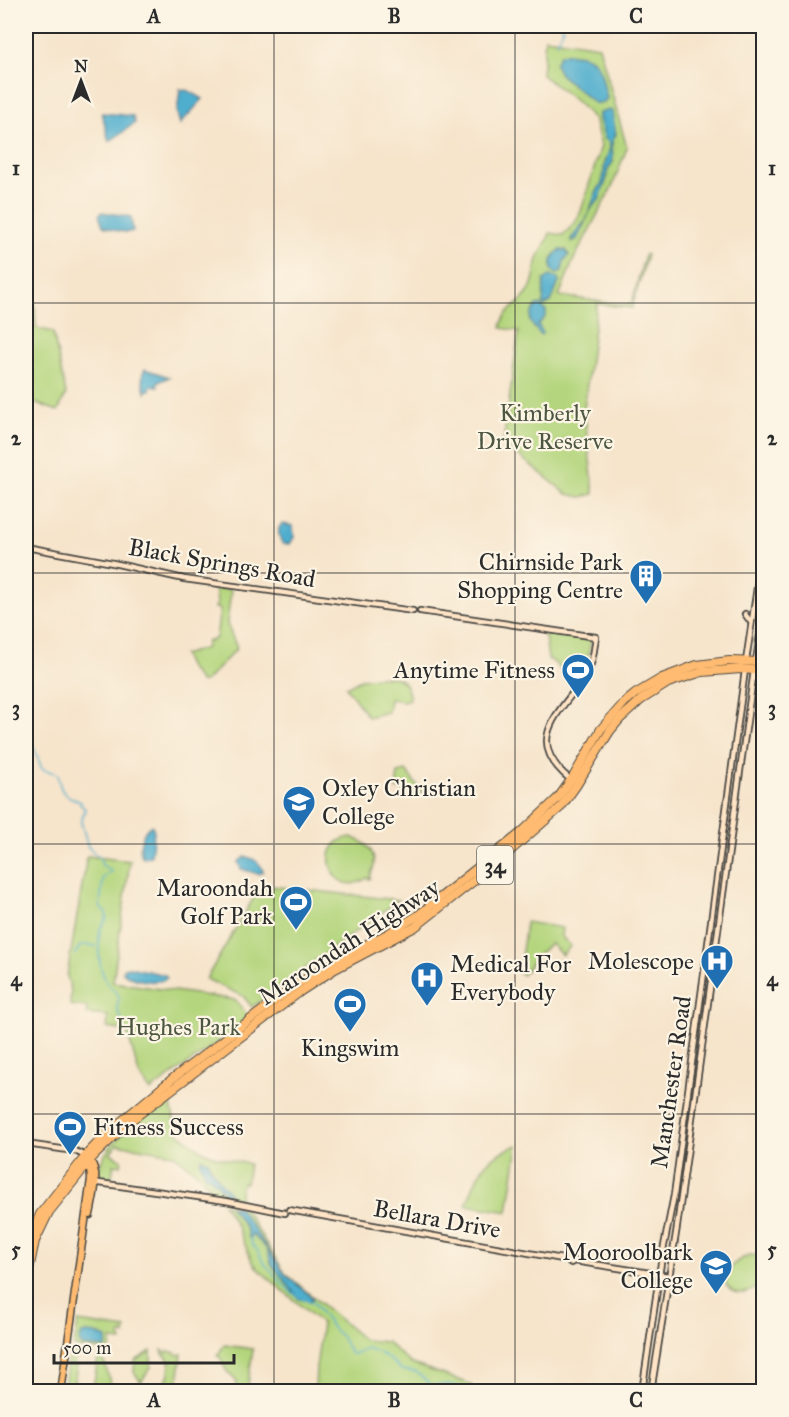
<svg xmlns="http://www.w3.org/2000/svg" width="789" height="1417" font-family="'IM FELL Great Primer',serif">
  <rect width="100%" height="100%" fill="#fcf5e5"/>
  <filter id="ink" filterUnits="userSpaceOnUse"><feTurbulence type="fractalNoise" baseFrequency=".0167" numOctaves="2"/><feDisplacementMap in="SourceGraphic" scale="12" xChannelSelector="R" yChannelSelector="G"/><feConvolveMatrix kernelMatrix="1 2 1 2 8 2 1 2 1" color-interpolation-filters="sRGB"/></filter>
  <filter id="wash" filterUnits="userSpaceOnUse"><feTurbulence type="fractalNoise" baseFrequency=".008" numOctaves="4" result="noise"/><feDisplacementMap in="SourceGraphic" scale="24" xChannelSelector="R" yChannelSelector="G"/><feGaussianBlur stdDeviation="1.35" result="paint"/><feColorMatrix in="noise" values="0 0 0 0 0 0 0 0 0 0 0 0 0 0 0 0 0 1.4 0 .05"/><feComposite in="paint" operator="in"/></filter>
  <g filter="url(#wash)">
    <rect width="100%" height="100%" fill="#f6e4cb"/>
    <g fill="#b4d57d" stroke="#708054" stroke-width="1.5">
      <path d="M545 38 599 46 627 148 612 187 574 259 559 296 627 305 632 302 645 254 647 255 632 308 597 304 584 409 594 494 581 497 567 494 503 443 519 331 501 328C505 306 519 308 529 291 535 281 534 270 538 259 541 250 547 242 550 233L563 235 575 223 581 211 601 146 594 119 578 103 542 75Z"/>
      <polygon points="26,266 32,268 36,328 53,332 66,394 58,411 26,400"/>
      <polygon points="215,588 231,590 227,624 237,648 205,682 200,682 188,666 183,655 206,648 207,640 211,641 216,638 220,609 215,608 217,603"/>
      <path d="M542 633 591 640 587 664 574 685 565 677C564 672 554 661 548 659L545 637Z"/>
      <path d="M376 677C397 676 406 676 410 699L403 701 390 699 388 712 368 717 346 687 361 679Z"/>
      <polygon points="406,771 423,793 396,789 398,773"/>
      <path d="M351 837C363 841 376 850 374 865 373 871 370 873 370 879L367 878C332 902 312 842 351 837Z"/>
      <polygon points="87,856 130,861 113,982 236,1000 250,1019 150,1091 139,1074 127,1031 107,1028 108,1016 87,1014 87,1007 70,1005 71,991 67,976"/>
      <polygon points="261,885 399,900 252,1007 243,996 206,979"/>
      <polygon points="526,922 562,928 561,936 571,946 562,955 550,943 535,958 523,975 519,973"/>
      <path d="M170 1101 177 1132 201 1150 217 1157 249 1164 246 1183H242L239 1199 218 1196 198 1173 173 1154 117 1144 110 1153 122 1160 121 1165 114 1164 111 1181 98 1179C97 1145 143 1116 170 1101Z"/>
      <path d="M518 1145 508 1212 466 1205C480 1171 481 1158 518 1145Z"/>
      <polygon points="223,1204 244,1208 285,1273 364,1340 387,1342 410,1363 470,1384 475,1391 315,1391 316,1367 322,1324 258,1269 252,1261 237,1226"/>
      <path d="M750 1255 759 1256 763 1259V1284C751 1292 737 1299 726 1285 725 1268 735 1261 750 1255Z"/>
      <polygon points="78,1322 126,1329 125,1335 122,1333 120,1335 122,1341 111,1340 110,1351 76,1348 74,1346"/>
      <polygon points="224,1345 253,1349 247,1391 235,1391 237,1382 226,1370 220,1357 217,1356"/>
      <path d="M162 1350 167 1353 168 1351 176 1353 177 1355 182 1354 178 1381 179 1383 170 1391H159C168 1381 176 1362 163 1354Z"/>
      <polygon points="151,1351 151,1367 141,1382 134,1372 135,1361"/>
      <polygon points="72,1352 76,1352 74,1366 77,1367 72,1391 63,1392 68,1359"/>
      <path d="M100 1357C106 1361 110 1380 110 1389L108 1391H98V1388H93L98 1358Z"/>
    </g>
    <g fill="#4faece" stroke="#3d6c7c" stroke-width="1.5">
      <path d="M560 54C600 51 599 66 607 98 605 103 599 104 594 103L560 74 555 64Z"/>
      <polygon points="180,89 189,91 203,99 180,124 177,113"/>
      <polygon points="609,110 612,111 616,134 612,142 613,162 608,169 606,181 599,200 592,207 577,239 571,242 571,239 586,220 596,193 602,183 605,163 610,148 609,142 605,139 599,119 599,113"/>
      <polygon points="102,113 133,116 135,123 109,142"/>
      <path d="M102 212 131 217 133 231C124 234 112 229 103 226L99 215Z"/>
      <path d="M561 250H566L569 255 564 261 562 271 557 274 552 270C551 261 552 254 561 250Z"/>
      <polygon points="550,276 558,278 559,282 551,302 544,306 543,305 544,280"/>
      <path d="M537 305H540L546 311V316L538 325 543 333 541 335C529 323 526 320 537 305Z"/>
      <path d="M145 369 169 377 157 383 158 387 151 386 150 390H147L145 393C145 386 139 377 145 369Z"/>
      <path d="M282 524 293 526 294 537 290 544H283C279 539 276 528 282 524Z"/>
      <path d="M152 825 154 831 151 856 143 858C137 848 142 830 152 825Z"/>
      <path d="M245 857C253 857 262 864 263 872L258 874 241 869 238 862Z"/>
      <path d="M129 967 165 975 167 978C157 985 130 980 123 972L124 968Z"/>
      <path d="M201 1158 208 1161C212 1174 224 1184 231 1196L225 1195 222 1188 220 1189 218 1184 205 1174 200 1162Z"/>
      <path d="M230 1206 239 1208 285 1274 313 1298 310 1301 299 1299 272 1265 267 1249 252 1234 250 1238H249C246 1223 237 1218 230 1206Z"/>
      <polygon points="87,1333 97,1334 107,1338 106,1348 82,1346 79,1342 82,1334"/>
    </g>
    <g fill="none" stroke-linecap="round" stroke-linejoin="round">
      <g stroke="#4faece" stroke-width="1.5">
        <polyline points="557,43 563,29 562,26"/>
        <polyline points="26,367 27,370 26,376"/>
        <path d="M26 728 42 769 58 774C60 794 64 795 81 802L80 804 85 809 81 822 88 847 100 858 102 865 111 871 103 878 100 906C101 909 103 910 105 912 110 918 103 924 100 929 98 945 97 965 106 981 109 987 115 990 119 996L117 1009 124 1026"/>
        <polyline points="75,954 81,945 96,946"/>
        <path d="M250 1234 252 1245C261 1252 259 1257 265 1264 273 1273 289 1293 300 1298 305 1301 309 1300 313 1302L334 1330 341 1336 350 1353 354 1354 366 1348C381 1352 391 1359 401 1370L416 1372 432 1386C444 1385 458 1382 466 1392"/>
      </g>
    </g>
  </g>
  <g filter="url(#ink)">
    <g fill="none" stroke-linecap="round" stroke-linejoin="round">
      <g stroke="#494743" stroke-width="8">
        <g id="secondary">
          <polyline points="26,547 113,563 184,579 413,611"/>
          <path d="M420 611 596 637C594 647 594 659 589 669 568 708 517 737 571 780"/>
          <polyline points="745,614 750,621"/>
          <polyline points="746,661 764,540"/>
          <polyline points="756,661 764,607"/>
          <polyline points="26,1144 75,1151 86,1156"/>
          <polyline points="93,1180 99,1183 226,1201 285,1213"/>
          <polyline points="289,1210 568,1260"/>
          <polygon points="571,1258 574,1261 571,1263 568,1261"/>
          <polyline points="574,1261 669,1276"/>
          <polyline points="642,1392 662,1256 674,1195 745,670"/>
          <polyline points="651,1392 677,1227 754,670"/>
        </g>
      </g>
      <g stroke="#494743" stroke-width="9">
        <g id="primary">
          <path d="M89 1159C101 1173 93 1198 90 1215"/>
          <polyline points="61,1392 91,1179 90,1169 86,1162"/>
        </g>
      </g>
      <g stroke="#494743" stroke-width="10">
        <g id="highway">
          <polyline points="26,1257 30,1239 40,1214 88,1153 107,1133 172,1079 297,984 349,953 389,933 417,916 522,832 558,798 573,777 601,729 624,703 635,694 662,678 697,665 729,661 764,662"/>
          <polyline points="26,1284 35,1241 49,1212 93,1157 129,1122 301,991 335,969 415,927 494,865 561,807 576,786 610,731 620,719 641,700 668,683 702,672 741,669 764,671"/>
        </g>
      </g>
      <use href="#secondary" stroke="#ffe4c6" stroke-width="4.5"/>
      <use href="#primary" stroke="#febb71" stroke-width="6"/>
      <use href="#highway" stroke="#febb71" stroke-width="8"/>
    </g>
  </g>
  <path fill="none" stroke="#2b2b2b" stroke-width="1.5" stroke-opacity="0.55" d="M274 26V1392M515 26V1392M26 303H764M26 573H764M26 844H764M26 1114H764"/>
  <defs>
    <g id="building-pin" transform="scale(1.725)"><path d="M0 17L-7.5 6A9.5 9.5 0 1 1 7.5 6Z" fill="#1f6fb2" stroke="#fcf5e5"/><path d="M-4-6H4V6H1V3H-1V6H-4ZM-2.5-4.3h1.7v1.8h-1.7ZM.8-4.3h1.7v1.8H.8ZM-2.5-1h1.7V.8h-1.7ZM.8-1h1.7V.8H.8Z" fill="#fff"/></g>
    <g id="stadium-pin" transform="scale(1.725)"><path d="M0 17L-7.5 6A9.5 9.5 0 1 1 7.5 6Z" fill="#1f6fb2" stroke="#fcf5e5"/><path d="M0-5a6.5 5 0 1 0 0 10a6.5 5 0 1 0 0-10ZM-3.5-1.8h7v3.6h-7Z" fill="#fff"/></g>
    <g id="school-pin" transform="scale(1.725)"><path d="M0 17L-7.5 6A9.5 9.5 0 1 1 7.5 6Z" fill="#1f6fb2" stroke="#fcf5e5"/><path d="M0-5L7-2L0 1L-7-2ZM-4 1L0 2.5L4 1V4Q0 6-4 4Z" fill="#fff"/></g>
    <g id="hospital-pin" transform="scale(1.725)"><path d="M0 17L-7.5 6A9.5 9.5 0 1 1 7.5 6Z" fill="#1f6fb2" stroke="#fcf5e5"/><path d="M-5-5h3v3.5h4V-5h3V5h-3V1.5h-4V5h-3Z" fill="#fff"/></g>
  </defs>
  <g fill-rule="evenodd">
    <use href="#building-pin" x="646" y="576"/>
    <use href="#stadium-pin" x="578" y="670"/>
    <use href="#school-pin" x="299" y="802"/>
    <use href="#stadium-pin" x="296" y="902"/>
    <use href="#hospital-pin" x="717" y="961"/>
    <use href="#hospital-pin" x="427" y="978"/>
    <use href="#stadium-pin" x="350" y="1004"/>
    <use href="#stadium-pin" x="70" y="1127"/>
    <use href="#school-pin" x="716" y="1266"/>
  </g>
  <g text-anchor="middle" stroke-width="4.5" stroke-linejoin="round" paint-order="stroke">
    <rect fill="#fcf5e5" stroke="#6a6863" stroke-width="1.5" x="477" y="846" width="36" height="38" rx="4.5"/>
    <g font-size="22" font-weight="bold" fill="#2b2b2b">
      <text x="495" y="873">34</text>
    </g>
    <g font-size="24" fill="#4d5640" stroke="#fcf5e5">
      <text x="545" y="421">Kimberly<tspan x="545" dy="28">Drive Reserve</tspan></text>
      <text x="178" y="1035">Hughes Park</text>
    </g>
    <g font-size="24" fill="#2b2b2b" stroke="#fcf5e5" text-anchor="end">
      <text x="623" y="570">Chirnside Park<tspan x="623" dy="28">Shopping Centre</tspan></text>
      <text x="555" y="678">Anytime Fitness</text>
      <text x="322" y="796" text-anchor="start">Oxley Christian<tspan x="322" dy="28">College</tspan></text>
      <text x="273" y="896">Maroondah<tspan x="273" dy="28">Golf Park</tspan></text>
      <text x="694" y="969">Molescope</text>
      <text x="450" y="972" text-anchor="start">Medical For<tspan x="450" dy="28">Everybody</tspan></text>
      <text x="350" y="1056" text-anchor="middle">Kingswim</text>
      <text x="93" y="1135" text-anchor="start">Fitness Success</text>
      <text x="693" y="1260">Mooroolbark<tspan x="693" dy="28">College</tspan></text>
    </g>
    <g font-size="24" fill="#2b2b2b" stroke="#fcf5e5">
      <text transform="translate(222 563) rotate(10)" y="8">Black Springs Road</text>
      <text transform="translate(349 942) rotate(-33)" y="8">Maroondah Highway</text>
      <text transform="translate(671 1082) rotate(-82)" y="8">Manchester Road</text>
      <text transform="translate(437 1219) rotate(10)" y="8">Bellara Drive</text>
    </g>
  </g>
  <rect width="789" height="1417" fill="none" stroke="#fcf5e5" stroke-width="66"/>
  <g transform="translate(81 81)" stroke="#fcf5e5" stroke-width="4.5" paint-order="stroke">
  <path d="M0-4.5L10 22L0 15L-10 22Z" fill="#2b2b2b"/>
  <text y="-9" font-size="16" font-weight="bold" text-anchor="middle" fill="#2b2b2b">N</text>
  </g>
  <path d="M54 1354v9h180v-9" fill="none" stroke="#2b2b2b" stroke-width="3"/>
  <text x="63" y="1354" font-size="18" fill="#2b2b2b" stroke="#fcf5e5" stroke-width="4.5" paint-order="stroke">500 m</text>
  <rect x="33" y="33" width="723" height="1351" fill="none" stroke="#2b2b2b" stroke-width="2"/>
  <g font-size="20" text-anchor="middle" font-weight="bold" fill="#2b2b2b">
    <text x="154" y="23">A</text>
    <text x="394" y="23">B</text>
    <text x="636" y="23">C</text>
    <text x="16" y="175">1</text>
    <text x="772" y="175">1</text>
    <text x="16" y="445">2</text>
    <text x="772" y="445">2</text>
    <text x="16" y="715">3</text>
    <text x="772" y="715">3</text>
    <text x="16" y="986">4</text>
    <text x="772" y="986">4</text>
    <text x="16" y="1256">5</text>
    <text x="772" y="1256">5</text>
    <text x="154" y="1407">A</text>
    <text x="394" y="1407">B</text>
    <text x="636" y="1407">C</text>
  </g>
</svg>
